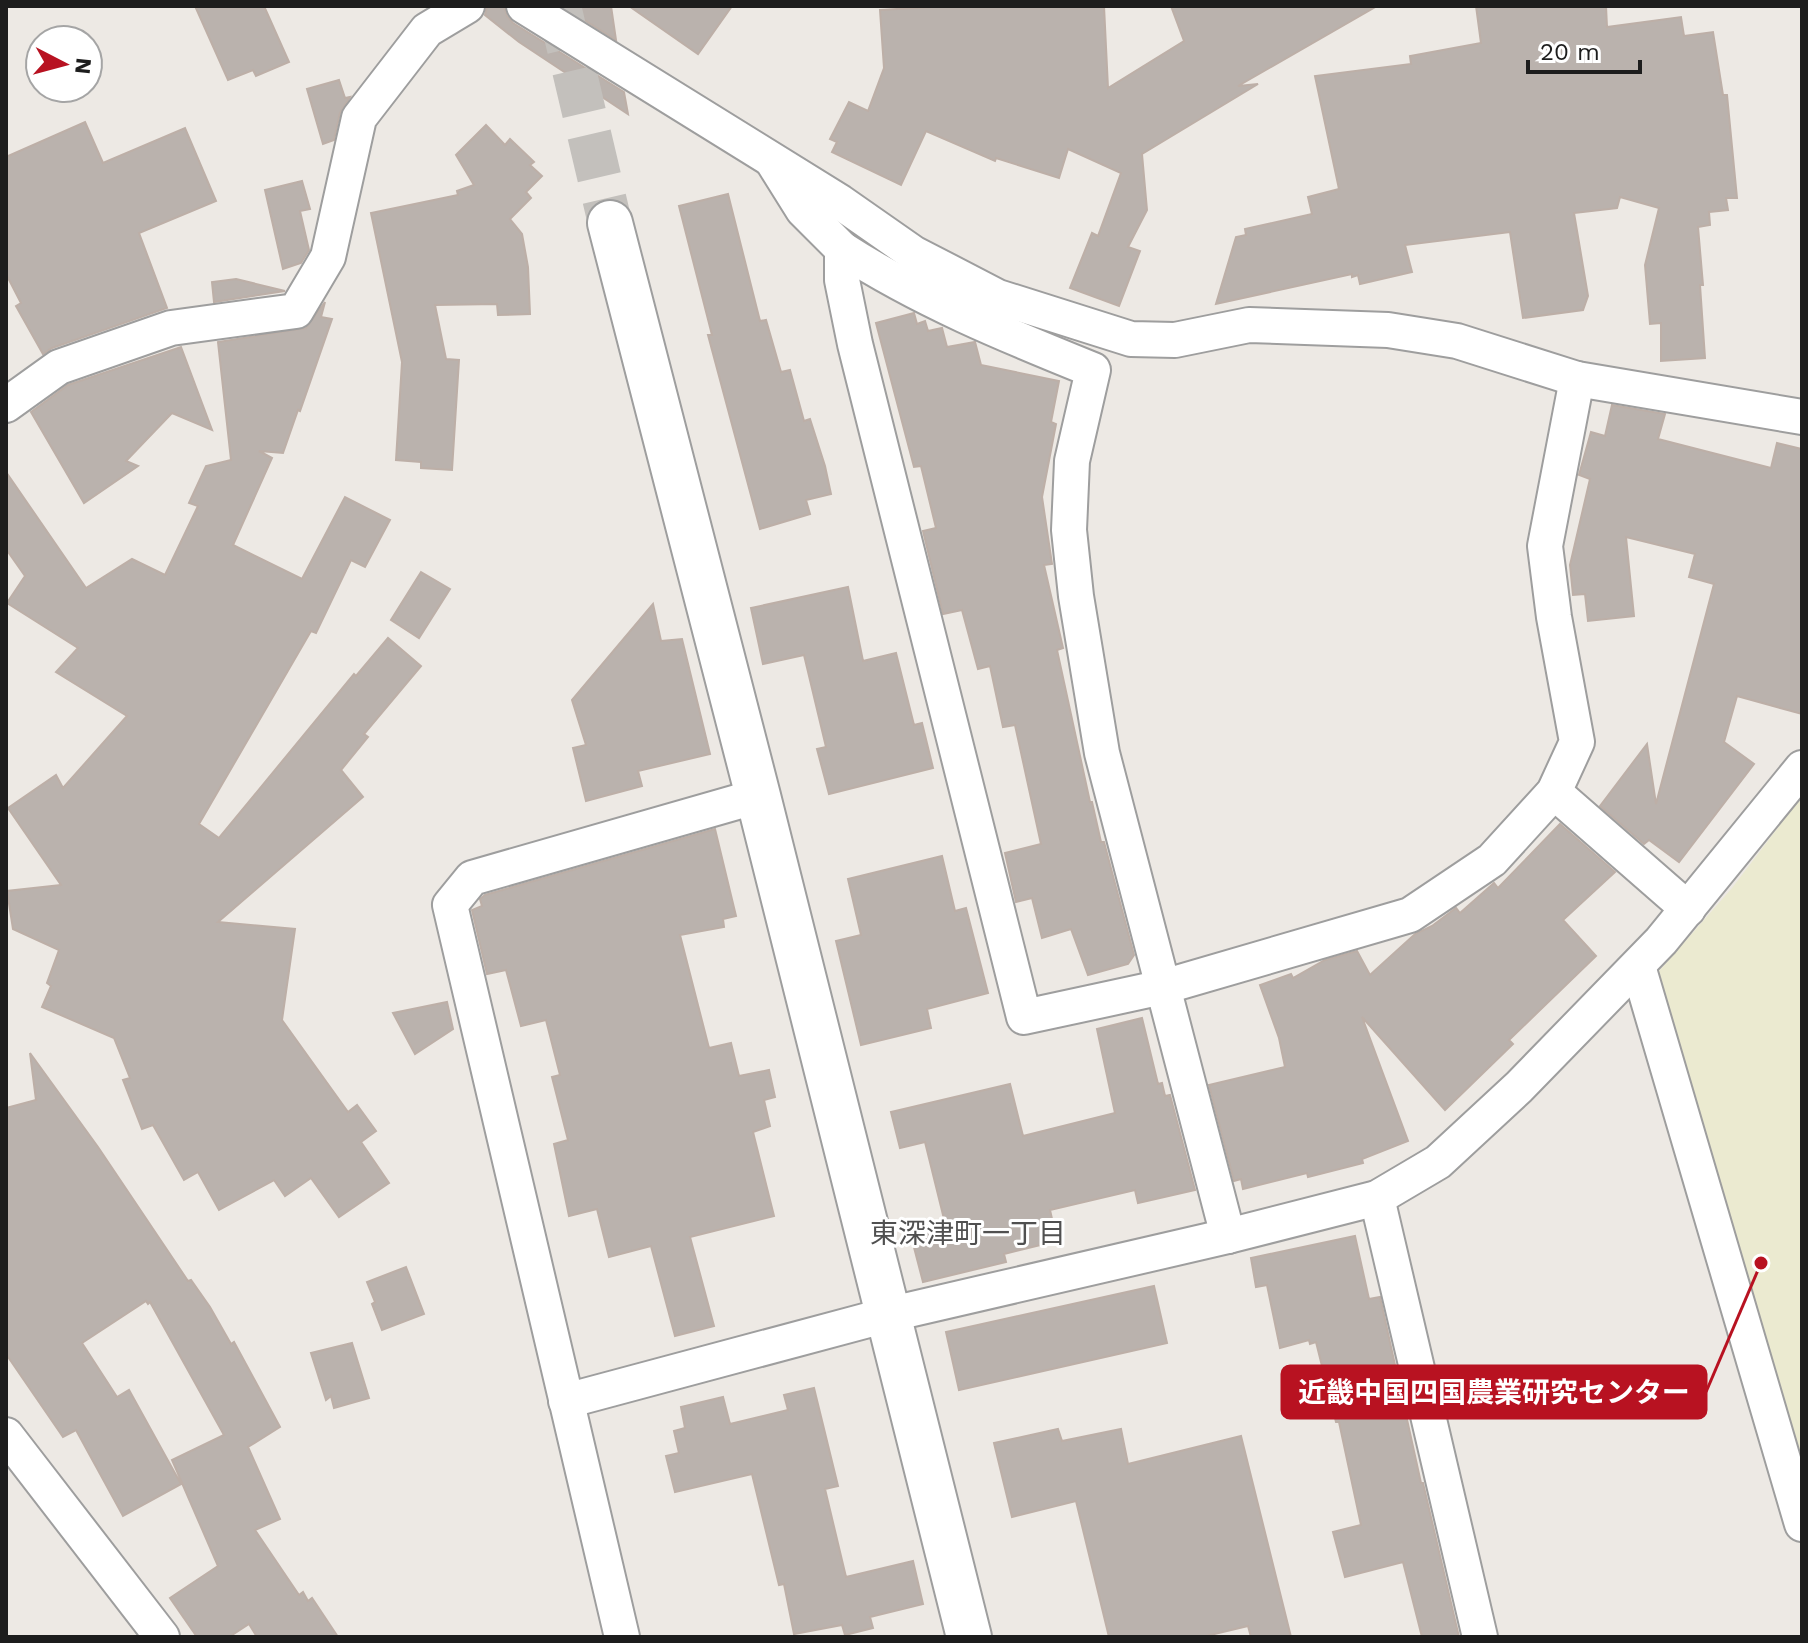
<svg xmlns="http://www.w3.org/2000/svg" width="1808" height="1643" font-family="'Work Sans','Noto Sans JP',sans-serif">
  <rect width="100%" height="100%" fill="#ede9e4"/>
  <polygon fill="#ebead0" points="1802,796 1802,1531 1638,995 1732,888"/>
  <g fill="#bab2ad" stroke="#bdafa7" stroke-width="2">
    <polygon points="195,6 264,6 289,62 256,76 253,70 228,80"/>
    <polygon points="487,6 504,6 507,16 513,23 624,92 628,114 519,42 485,15"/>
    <polygon points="562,6 611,6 616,40"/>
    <polygon points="629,6 732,6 698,54"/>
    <polygon points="949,6 1104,6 1108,88 1184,41 1171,6 1377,6 1238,86 1258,84 1142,154 1147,210 1128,247 1140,251 1119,306 1070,288 1092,233 1098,236 1121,173 1068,149 1059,178 996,158 995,161 926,131 901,185 832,152 837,142 830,139 849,102 868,111 884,68 880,10"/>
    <polygon points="1476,6 1606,6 1607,27 1681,17 1684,36 1713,32 1723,95 1727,95 1737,198 1726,198 1728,210 1709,212 1710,225 1698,227 1703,285 1700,285 1705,358 1661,361 1661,323 1650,324 1645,265 1659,208 1620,197 1617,208 1574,213 1588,296 1583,310 1523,318 1510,232 1405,245 1412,272 1360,284 1358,275 1352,277 1352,274 1216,304 1236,237 1246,235 1245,229 1312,214 1308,197 1339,189 1315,76 1411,64 1410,56 1481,43"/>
    <polygon points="339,80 345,98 350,97 340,113 334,140 323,144 307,89"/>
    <polygon points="85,122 103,163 185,128 216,201 139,233 167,308 52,348 43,354 16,306 21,303 6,274 6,157"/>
    <polygon points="486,125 505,145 510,139 534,162 530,165 542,176 526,192 531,198 510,219 522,234 528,267 530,314 498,315 497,304 435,305 446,359 459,360 452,470 421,468 421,462 396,460 402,362 371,213 458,195 457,191 474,185 456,155"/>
    <polygon points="302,181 310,209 300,211 309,250 301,263 283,269 265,190"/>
    <polygon points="728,194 760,321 766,320 781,372 790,370 804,421 810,419 825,466 831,494 806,500 810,514 760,529 708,335 712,335 679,206"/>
    <polygon points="236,279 285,291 214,302 212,282"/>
    <polygon points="325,302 321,317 332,319 300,411 298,410 283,453 259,451 272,458 233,545 302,579 345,497 390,520 365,567 351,560 316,633 311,631 199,824 219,838 354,674 356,676 388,638 421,666 364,734 368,737 341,770 363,797 218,922 295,929 282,1020 348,1112 357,1105 376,1131 361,1142 389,1183 339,1217 311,1178 285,1196 274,1180 219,1210 198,1172 184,1180 153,1125 142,1129 123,1080 130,1078 114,1038 42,1007 51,986 47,983 59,950 13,929 7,891 61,885 8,808 56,775 63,788 127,716 56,672 78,648 7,603 25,576 6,549 6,472 86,588 132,559 165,575 198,506 189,503 206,466 231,460 218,342 306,328"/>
    <polygon points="914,313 917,324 925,321 928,331 942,328 947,347 975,342 981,365 1059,381 1051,422 1056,424 1042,497 1052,564 1044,565 1063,648 1057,650 1090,802 1092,802 1101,842 1104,842 1134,955 1128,964 1088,975 1071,929 1042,938 1032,898 1016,902 1005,853 1041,844 1015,725 1003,727 990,666 978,669 962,610 943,614 923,531 936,528 921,466 914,467 876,323"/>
    <polygon points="181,347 212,430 172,413 126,461 138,466 84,503 31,412 68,385"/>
    <polygon points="1612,405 1665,414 1658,439 1771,468 1777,443 1802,449 1802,714 1737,696 1724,742 1754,764 1679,862 1649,840 1644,844 1600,806 1647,744 1656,804 1714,584 1689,577 1695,554 1626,537 1634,616 1588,621 1585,594 1573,595 1570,565 1590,479 1579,475 1591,432 1605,436"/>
    <polygon points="421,572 450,589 419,638 391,620"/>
    <polygon points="848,587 863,661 896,653 914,725 922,723 933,768 829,794 817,749 826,747 804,655 763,664 751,608"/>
    <polygon points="653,604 661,641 682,639 710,754 638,771 642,786 586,801 573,748 586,745 572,700"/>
    <polygon points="1560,824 1615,872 1563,920 1596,956 1509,1040 1513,1044 1445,1110 1362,1017 1408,1141 1362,1159 1363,1163 1308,1177 1307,1173 1243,1189 1241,1179 1234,1181 1209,1085 1285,1067 1279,1038 1260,985 1291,974 1293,978 1325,960 1357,951 1370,975 1415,934 1432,926 1456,908 1460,913 1494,883 1498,888"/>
    <polygon points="715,829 736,916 723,919 724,927 680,935 709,1048 731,1043 739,1076 769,1070 775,1097 764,1100 770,1126 753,1132 774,1216 690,1237 714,1326 675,1336 651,1246 609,1257 597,1209 569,1216 554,1144 568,1140 552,1077 560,1075 546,1020 521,1026 506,970 487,974 472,910 482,906 480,899 485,895"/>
    <polygon points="942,856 955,911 966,908 988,993 927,1009 931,1028 861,1045 836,941 861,935 848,879"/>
    <polygon points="447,1002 453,1029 415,1054 393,1013"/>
    <polygon points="1142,1018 1158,1084 1162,1083 1165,1096 1170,1095 1195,1190 1138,1203 1135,1190 1050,1210 1057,1241 1004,1254 1006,1262 923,1282 910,1232 945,1223 925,1142 900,1148 891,1112 1010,1084 1023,1136 1115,1113 1097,1029"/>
    <polygon points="30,1053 98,1147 188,1281 191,1280 210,1307 231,1344 234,1342 280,1427 248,1447 280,1519 255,1530 299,1595 303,1592 308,1601 312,1598 338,1637 257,1637 249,1624 229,1637 197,1637 170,1598 218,1566 172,1460 224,1435 150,1302 148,1304 146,1301 82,1343 117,1397 129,1390 181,1484 123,1516 76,1430 63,1437 6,1354 6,1108 36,1100"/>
    <polygon points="1355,1236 1369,1299 1380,1297 1421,1483 1423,1483 1459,1637 1422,1637 1403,1562 1345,1577 1333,1532 1361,1525 1339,1422 1336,1422 1316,1342 1310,1344 1309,1340 1280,1348 1267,1285 1256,1287 1251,1258"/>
    <polygon points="406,1267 424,1314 382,1330 372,1304 375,1302 367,1282"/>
    <polygon points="1154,1286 1167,1343 959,1390 946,1332"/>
    <polygon points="352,1343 369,1398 334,1408 331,1396 326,1400 311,1353"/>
    <polygon points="814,1388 838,1486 825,1489 846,1577 913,1561 923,1604 870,1617 873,1628 845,1635 842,1625 794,1634 784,1584 779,1585 752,1474 675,1492 666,1456 679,1453 674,1431 685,1428 681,1407 723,1397 730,1424 788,1410 784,1395"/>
    <polygon points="1058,1429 1062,1441 1121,1429 1128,1464 1241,1436 1291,1637 1251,1637 1248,1626 1202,1637 1109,1637 1076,1501 1012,1517 994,1443"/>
  </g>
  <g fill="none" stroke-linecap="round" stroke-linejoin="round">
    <polyline stroke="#c3c0bc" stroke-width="44" stroke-dasharray="44 22" stroke-linecap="butt" points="559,6 610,223"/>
    <g stroke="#9e9e9e" stroke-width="38">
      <g id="minor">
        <polyline points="524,6 840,202 913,253 998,297 1131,339 1175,340 1249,325 1388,330 1457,341 1577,379 1802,417"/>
        <polyline points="773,162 803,210 842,249 842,280 855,344 1024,1017 1163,987 1410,915 1492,860 1554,792 1577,742 1554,617 1545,546 1577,379"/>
        <path d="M842 249C921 300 1006 335 1093 370L1072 461 1069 530 1076 596 1102 753 1228 1236"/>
        <polyline points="6,405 59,367 171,328 296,311 328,257 359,118 427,30 467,6"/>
        <polyline points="1554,792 1688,909"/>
        <polyline points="1638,966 1802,1524"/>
        <polyline points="1377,1198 1480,1637"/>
        <polyline points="566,1401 887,1315 1228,1236 1377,1198 1438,1162 1519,1087 1661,941 1802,768"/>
        <polyline points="6,1435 162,1637"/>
        <polyline points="622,1637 450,905 472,878 758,796"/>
      </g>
    </g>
    <g stroke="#9e9e9e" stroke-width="48">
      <polyline id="tertiary" points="610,223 758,796 969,1637"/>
    </g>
    <use href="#minor" stroke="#fff" stroke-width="34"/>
    <use href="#tertiary" stroke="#fff" stroke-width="44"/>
  </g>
  <g text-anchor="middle" stroke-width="6" stroke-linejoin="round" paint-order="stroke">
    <g font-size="28" fill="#505050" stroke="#fff">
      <text x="968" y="1243">東深津町一丁目</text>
    </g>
  </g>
  <path fill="none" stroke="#b81221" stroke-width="3" d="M1761 1263L1706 1392"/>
  <circle fill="#b81221" stroke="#fff" stroke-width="3" cx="1761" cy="1263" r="8"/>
  <rect fill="#b81221" stroke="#b81221" stroke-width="3" x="1282" y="1366" width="424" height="52" rx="8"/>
  <g font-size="28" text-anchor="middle" font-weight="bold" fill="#fff">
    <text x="1494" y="1402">近畿中国四国農業研究センター</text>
  </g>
  <rect width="1808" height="1643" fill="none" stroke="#1d1d1d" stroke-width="16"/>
  <g transform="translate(64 64) rotate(96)"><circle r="38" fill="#ffffff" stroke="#a5a5a5" stroke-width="2"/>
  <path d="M0-6L14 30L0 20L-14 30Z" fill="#b81221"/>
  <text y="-12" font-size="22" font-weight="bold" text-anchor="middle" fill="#1d1d1d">N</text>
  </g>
  <path d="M1528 60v12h112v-12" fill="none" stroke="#1d1d1d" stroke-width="4"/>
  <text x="1540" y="60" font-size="24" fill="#1d1d1d" stroke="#ffffff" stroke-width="6" paint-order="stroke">20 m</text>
</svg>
